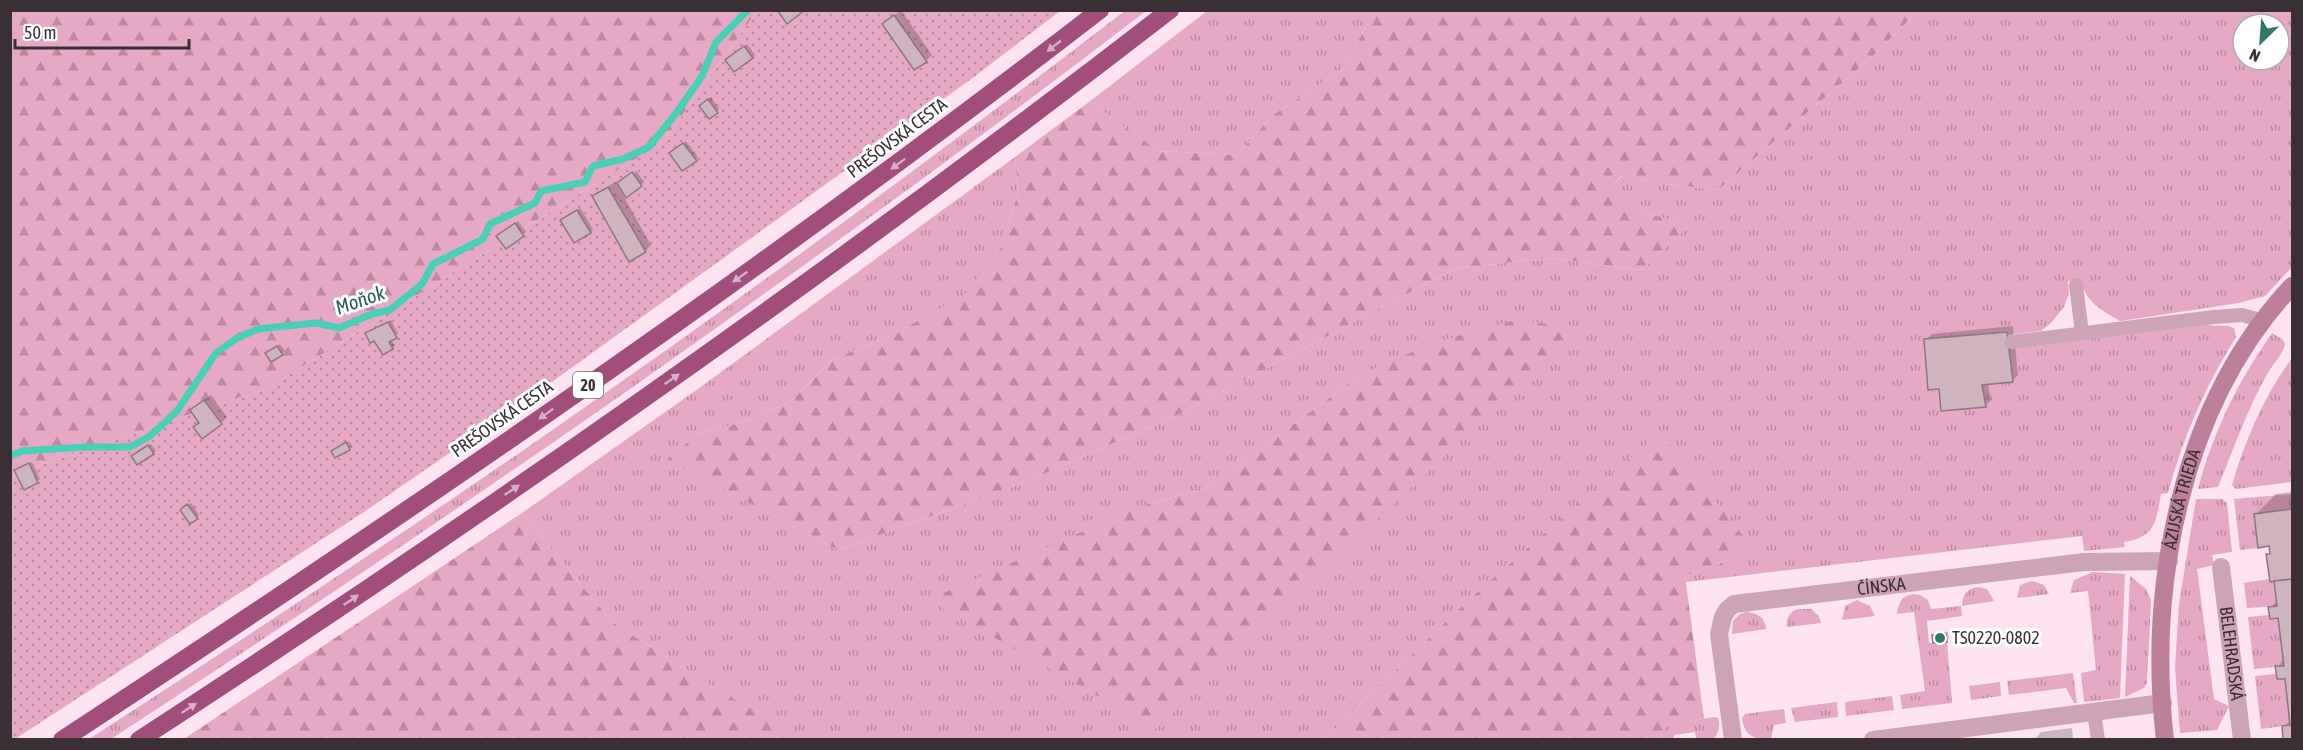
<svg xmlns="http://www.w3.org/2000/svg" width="2303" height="750" font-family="'Asap Condensed',sans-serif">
  <defs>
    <pattern id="grass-tufts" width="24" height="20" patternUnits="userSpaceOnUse" patternTransform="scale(1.5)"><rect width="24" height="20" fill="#e5a8c5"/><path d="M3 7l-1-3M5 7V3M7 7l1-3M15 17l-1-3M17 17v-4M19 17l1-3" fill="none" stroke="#bb89a1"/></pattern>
    <pattern id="forest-firs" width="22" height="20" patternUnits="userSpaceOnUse" patternTransform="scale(1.5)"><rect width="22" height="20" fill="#e5a8c5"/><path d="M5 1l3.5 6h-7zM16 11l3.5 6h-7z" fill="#bb89a1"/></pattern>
    <pattern id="park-dots" width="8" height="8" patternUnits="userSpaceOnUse" patternTransform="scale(1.5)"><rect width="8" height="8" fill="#e5a8c5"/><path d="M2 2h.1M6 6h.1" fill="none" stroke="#bb89a1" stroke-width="1.8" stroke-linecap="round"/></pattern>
  </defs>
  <rect width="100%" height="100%" fill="#fee4f0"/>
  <g fill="url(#grass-tufts)" fill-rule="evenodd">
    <path d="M1126 10 1146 11C811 268 464 509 111 739H89C251 634 412 528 571 417 759 286 944 150 1126 10Z"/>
    <polygon points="1207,11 1375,11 1341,71 1273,115 1237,155 1159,151 1089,102"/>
    <path d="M1918 11H2292V267L2265 296 2239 303 2120 321C2103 311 2084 301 2081 280L2068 281 2069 294 2064 307 2051 323 2041 331 2007 335V332L1924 340 1939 389 1942 411 1985 407 1982 385 2012 382 2009 349 2203 325 2228 326 2234 328 2236 337C2205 386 2183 437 2168 493L2161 494C2156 521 2156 537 2124 542L2125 547 2084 551 2082 536 1686 582 1685 576 1728 560 1464 604 1325 739 811 740 719 691 612 622 522 513 702 386 1015 157 1018 193 1000 249 965 295 892 335 832 360 790 402 743 422 698 434 668 459 838 550 1023 483 1182 413 1454 269 1548 258 1642 270 1689 225 1649 214 1603 195 1622 176 1666 184 1718 190 1874 55ZM2243 24H2279V60H2243ZM1363 373 1156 729 1140 506 1207 488Z"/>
    <path d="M2272 333 2282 339 2285 344C2283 355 2274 362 2269 371 2247 408 2234 449 2218 487L2198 489C2214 430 2237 383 2272 333Z"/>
    <path d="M2292 358V482L2236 489 2232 485C2245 440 2264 396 2292 358Z"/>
    <polygon points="2292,494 2292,509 2254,514 2258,548 2240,550 2234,499"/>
    <polygon points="2196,499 2222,499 2227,503 2232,552 2212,555 2214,565 2197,569 2214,699 2229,706 2217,730 2180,733 2175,668 2179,604"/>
    <polygon points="2093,572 2125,574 2120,698 2084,702 2081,673 2096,670 2088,591 2070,593 2074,580"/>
    <polygon points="2130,576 2146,589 2151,600 2147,683 2144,688 2125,697"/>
    <polygon points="2269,579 2270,582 2274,581 2277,606 2247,608 2244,583"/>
    <polygon points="2032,581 2044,585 2049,594 2017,598 2020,585"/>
    <path d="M1978 587 1987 589 1994 601 1962 606C1962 595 1967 589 1978 587Z"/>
    <path d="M1914 594 1920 595 1928 600 1931 609 1961 606 1962 616 1927 621 1929 643 1947 642 1952 703 1902 709 1900 695 1925 691 1914 612 1897 614C1898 603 1902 595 1914 594Z"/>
    <polygon points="1857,600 1870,606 1875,616 1842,620 1845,606"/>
    <path d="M1798 609H1811L1819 616 1821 623 1787 627C1786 618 1789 612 1798 609Z"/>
    <path d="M1746 612C1758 613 1765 617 1766 629L1732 634 1733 621 1740 614Z"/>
    <polygon points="2269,615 2270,619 2278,618 2284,666 2254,669 2248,617"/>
    <polygon points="2073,673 2077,703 2074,703 2066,688 2009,695 2007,681"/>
    <polygon points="2276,674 2277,679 2285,679 2290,725 2261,729 2255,676"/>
    <polygon points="2000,682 2001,696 1971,700 1969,686"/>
    <polygon points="1892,696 1894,710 1846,716 1845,702"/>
    <polygon points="1837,702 1838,717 1795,722 1791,708"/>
    <path d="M1784 709 1786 723 1774 725 1771 739C1755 740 1744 736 1742 718L1745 714Z"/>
    <path d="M1714 717 1718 718C1721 725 1718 733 1714 739H1696L1695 732 1674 735 1673 739 1659 740 1665 726Z"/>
  </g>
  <g fill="url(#forest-firs)">
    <polygon points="11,11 757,11 663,142 268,388 11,475"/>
    <polygon points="1375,11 1918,11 1874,55 1718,190 1666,184 1621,176 1604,195 1649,214 1689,225 1642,270 1548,258 1454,269 1182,413 1023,483 838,550 667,459 698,434 743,422 790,402 832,360 892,335 964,295 1000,249 1018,193 1015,157 1089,102 1159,151 1237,155 1273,115 1341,71"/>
    <polygon points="1516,320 1580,328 1156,729 928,600 1140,506 1207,488 1363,373 1436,342"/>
    <polygon points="1660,432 1749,543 1728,560 1685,576 1704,719 1666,726 1659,739 1325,739 1464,604"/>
    <polygon points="522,513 612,622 719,691 811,739 184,739"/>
  </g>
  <polygon fill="url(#park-dots)" points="757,11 1060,11 974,77 545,387 364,512 15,739 11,740 11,475 268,388 663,142"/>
  <g fill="#0003">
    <polygon points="901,10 932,55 926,61 884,24"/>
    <polygon points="747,44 755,55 752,57 730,57"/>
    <polygon points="711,97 719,109 717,112 703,103"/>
    <polygon points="686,141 698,157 696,160 674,150"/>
    <polygon points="636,171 644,182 641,185 619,188 651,245 645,251 594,196 615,182 617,185"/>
    <polygon points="580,208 593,229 574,241 564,218"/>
    <polygon points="518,221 526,232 507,247 501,234"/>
    <polygon points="391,320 398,334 391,339 395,346 392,348 370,331"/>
    <polygon points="2013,326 2018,375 2012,381 1988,383 1991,400 1985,406 1940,387 1926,340 1932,334"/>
    <polygon points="280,344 285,351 282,354 270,351"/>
    <polygon points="211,395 227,417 221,423 200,422 198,404"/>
    <polygon points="349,441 352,446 349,448 333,451"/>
    <polygon points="151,444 156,451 153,453 136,453"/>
    <polygon points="32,462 40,479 25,488 16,470"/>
    <polygon points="2292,492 2292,737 2285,738 2284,727 2291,719 2286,677 2277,667 2284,659 2279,617 2270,608 2278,600 2275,579 2268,554 2271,551 2270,544 2256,514 2276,494"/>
    <polygon points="191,503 199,515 197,518 184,507"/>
    <polygon points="1937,632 1948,632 1949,638 1946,641 1934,635"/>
    <polygon points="2072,728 2073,740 2034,740 2041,732"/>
  </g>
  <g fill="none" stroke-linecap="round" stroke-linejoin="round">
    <polyline stroke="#49cfb5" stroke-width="7" points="10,456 22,451 85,447 130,447 150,436 177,411 216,353 237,338 258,329 316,323 339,328 372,314 390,310 422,284 433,264 483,239 490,224 535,203 541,191 585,182 593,166 623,159 649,147 677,112 702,76 716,42 748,10"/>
  </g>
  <g fill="#cdb4bf" stroke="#8d7681" stroke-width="1.5">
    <polygon points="777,10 805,10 787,24"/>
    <polygon points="894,15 927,62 914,70 882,24"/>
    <polygon points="744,46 753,58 734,72 725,60"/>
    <polygon points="708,99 718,113 709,119 699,106"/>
    <polygon points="683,143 697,161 682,171 669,153"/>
    <polygon points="632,172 642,186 626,198 617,183"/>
    <polygon points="608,187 646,252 629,262 592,196"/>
    <polygon points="577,210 591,233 574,243 560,220"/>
    <polygon points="515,223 524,236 506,249 496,236"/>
    <polygon points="388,322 397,338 389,342 393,349 383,355 374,341 370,343 365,333"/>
    <polygon points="2007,332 2013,382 1982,385 1986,407 1941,411 1939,389 1928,390 1924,339"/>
    <polygon points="277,346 283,355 271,362 265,353"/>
    <polygon points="204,400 222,424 202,439 193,427 199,423 190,410"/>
    <polygon points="346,442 350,450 335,458 331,451"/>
    <polygon points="148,445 154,454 137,465 131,456"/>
    <polygon points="29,463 38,483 24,490 14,470"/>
    <polygon points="187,504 198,519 190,524 180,510"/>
    <polygon points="2292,509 2292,579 2270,582 2266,554 2270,554 2269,546 2258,548 2254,514"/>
    <polygon points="2292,579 2292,740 2283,740 2282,726 2290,725 2285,679 2277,679 2275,666 2284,666 2278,618 2270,619 2268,607 2277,606 2274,581"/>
    <polygon points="1946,634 1947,642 1933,643 1932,635"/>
  </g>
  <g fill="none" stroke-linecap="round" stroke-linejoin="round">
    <g stroke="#cda4b7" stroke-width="14">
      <polyline points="2076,285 2082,333"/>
      <polyline points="2012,342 2214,317 2242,315 2264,321"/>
      <polyline points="2094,712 2098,740"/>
    </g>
    <g stroke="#cda4b7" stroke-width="18">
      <path id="s1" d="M2221 567 2242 740"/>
      <path id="s2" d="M1733 740 1719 634 1723 617 1727 610 1734 604 2084 562 2169 561"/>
      <polyline points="1873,740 2163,703"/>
    </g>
    <path stroke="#bc809d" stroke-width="18" id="s3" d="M2165 740C2147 584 2182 403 2292 286"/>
    <g stroke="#a14e7a" stroke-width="18">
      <path d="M62 740C416 508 765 269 1100 10"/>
      <path d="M139 740C493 510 837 268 1170 10"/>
    </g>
  </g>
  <defs><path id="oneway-solid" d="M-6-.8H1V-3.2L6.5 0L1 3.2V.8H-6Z" transform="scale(1.5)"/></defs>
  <g fill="#d5afc3">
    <use href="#oneway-solid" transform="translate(1054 46) rotate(142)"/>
    <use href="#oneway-solid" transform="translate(898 164) rotate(143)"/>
    <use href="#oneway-solid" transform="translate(740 277) rotate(145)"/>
    <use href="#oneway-solid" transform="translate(672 379) rotate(-35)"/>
    <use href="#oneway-solid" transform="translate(546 414) rotate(145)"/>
    <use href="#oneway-solid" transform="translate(512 490) rotate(-34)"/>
    <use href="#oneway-solid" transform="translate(351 600) rotate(-34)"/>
    <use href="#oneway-solid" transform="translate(189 708) rotate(-33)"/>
  </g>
  <circle fill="#347769" stroke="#fff" stroke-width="2" cx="1940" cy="638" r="6"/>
  <g text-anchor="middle" stroke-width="6" stroke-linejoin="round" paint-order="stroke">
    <rect fill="#fff" stroke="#746d71" stroke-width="1.5" x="573" y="372" width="30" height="26" rx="4.5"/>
    <g font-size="16" font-weight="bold" fill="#392f34">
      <text x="588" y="391">20</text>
    </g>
    <g font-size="18" fill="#392f34" stroke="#fff">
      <text transform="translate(897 138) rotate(-37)" y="6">PREŠOVSKÁ CESTA</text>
      <text transform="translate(502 419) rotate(-35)" y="6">PREŠOVSKÁ CESTA</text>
      <text dy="6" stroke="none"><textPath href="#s3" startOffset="243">ÁZIJSKÁ TRIEDA</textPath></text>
      <text dy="6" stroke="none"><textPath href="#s2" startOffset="290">ČÍNSKA</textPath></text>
      <text dy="6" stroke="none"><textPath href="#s1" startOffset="87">BELEHRADSKÁ</textPath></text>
    </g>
    <g font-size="18" fill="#392f34" stroke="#fff" text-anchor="start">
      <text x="1952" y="644">TS0220-0802</text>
    </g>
    <g font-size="20" font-style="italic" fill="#275d52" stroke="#fff">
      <text transform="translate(360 300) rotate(-19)" y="7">Moňok</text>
    </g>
  </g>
  <rect width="2303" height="750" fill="none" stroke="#392f34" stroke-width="24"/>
  <g transform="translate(2261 42) rotate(205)"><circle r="28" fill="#ffffff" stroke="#b0acae" stroke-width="1.5"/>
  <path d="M0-4.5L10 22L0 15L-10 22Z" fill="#347769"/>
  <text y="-9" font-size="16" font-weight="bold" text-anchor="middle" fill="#392f34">N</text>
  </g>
  <path d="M15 39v9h174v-9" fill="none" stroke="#392f34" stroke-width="3"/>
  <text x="24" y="39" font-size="18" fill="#392f34" stroke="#ffffff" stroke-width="4.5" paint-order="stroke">50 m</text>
</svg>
